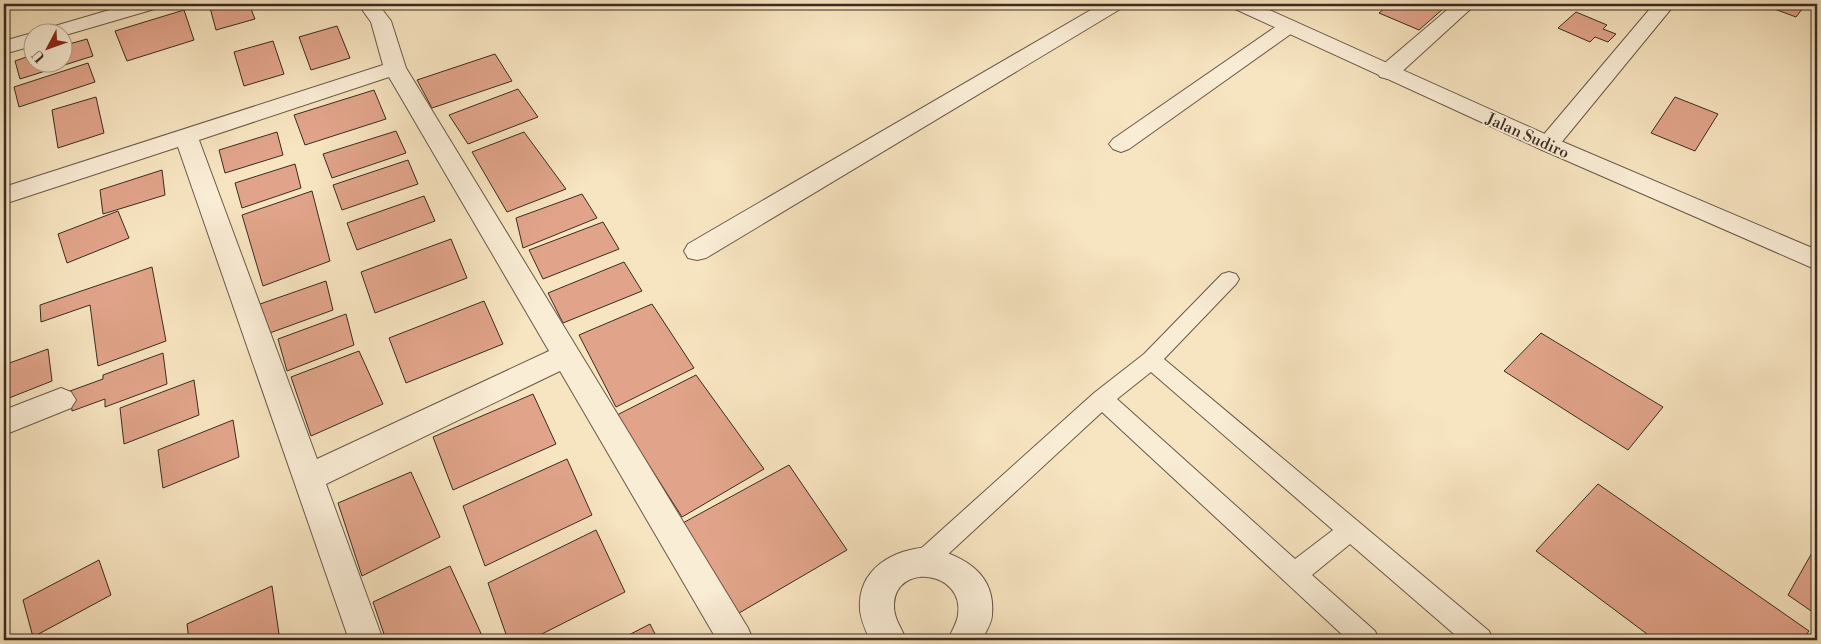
<svg xmlns="http://www.w3.org/2000/svg" width="1821" height="644" font-family="'Libre Bodoni',serif">
  <rect width="100%" height="100%" fill="#f7e4c0"/>
  <filter id="stains"><feTurbulence type="fractalNoise" baseFrequency=".004" numOctaves="4"/><feColorMatrix values="0 0 0 0 .2 0 0 0 0 .09 0 0 0 0 .02 0 0 0 .5 -.17"/></filter>
  <radialGradient id="worn" r=".72"><stop offset=".6" stop-color="#630" stop-opacity="0"/><stop offset="1" stop-color="#630" stop-opacity=".3"/></radialGradient>
  <g fill="#e1a48a" stroke="#3a2b21">
    <polygon points="209,4 249,4 255,19 216,30"/>
    <polygon points="273,4 295,4 275,9"/>
    <polygon points="1390,4 1434,4 1444,8 1419,30 1379,13"/>
    <polygon points="1761,4 1806,4 1796,17"/>
    <polygon points="184,10 194,40 127,61 115,31"/>
    <polygon points="1576,12 1607,25 1603,29 1616,34 1608,42 1595,37 1590,42 1558,28"/>
    <polygon points="337,26 350,58 311,70 299,37"/>
    <polygon points="87,39 93,56 20,79 15,61 32,55 32,62 62,62 62,46"/>
    <polygon points="273,41 284,74 244,86 234,52"/>
    <polygon points="495,54 512,81 432,108 417,80"/>
    <polygon points="88,63 95,82 19,107 14,87"/>
    <polygon points="518,89 538,117 468,144 449,115"/>
    <polygon points="374,90 386,119 305,145 294,115"/>
    <polygon points="96,97 104,133 58,148 52,110"/>
    <polygon points="1675,97 1718,114 1695,151 1651,133"/>
    <polygon points="396,131 406,153 332,178 323,154"/>
    <polygon points="277,132 283,155 225,173 219,150"/>
    <polygon points="524,132 566,189 507,212 472,152"/>
    <polygon points="408,160 418,184 342,210 333,185"/>
    <polygon points="295,164 301,188 242,208 235,183"/>
    <polygon points="162,170 165,195 103,214 100,190"/>
    <polygon points="312,191 330,261 263,286 242,215"/>
    <polygon points="582,194 597,218 523,248 516,218"/>
    <polygon points="424,196 435,221 357,250 347,223"/>
    <polygon points="118,211 129,238 67,263 58,234"/>
    <polygon points="603,222 619,249 543,279 529,250"/>
    <polygon points="451,239 467,278 375,313 361,272"/>
    <polygon points="624,262 642,291 563,323 548,293"/>
    <polygon points="152,267 166,341 98,366 90,305 41,322 40,305"/>
    <polygon points="326,281 333,310 267,334 260,304"/>
    <polygon points="484,301 503,344 406,383 389,338"/>
    <polygon points="652,304 694,368 616,407 579,335"/>
    <polygon points="346,314 354,345 287,371 278,339"/>
    <polygon points="1541,333 1663,407 1628,450 1504,371"/>
    <polygon points="48,349 52,381 4,400 4,365"/>
    <polygon points="359,351 383,404 311,436 291,377"/>
    <polygon points="163,353 167,384 105,407 105,399 72,411 70,391 103,379 103,375"/>
    <polygon points="696,375 764,469 682,517 617,415"/>
    <polygon points="194,380 199,415 124,444 120,408"/>
    <polygon points="533,394 556,444 453,490 433,437"/>
    <polygon points="233,420 239,457 163,488 158,450"/>
    <polygon points="567,459 592,515 485,566 463,506"/>
    <polygon points="789,465 847,550 734,616 681,524"/>
    <polygon points="411,472 440,537 362,576 338,503"/>
    <polygon points="1598,484 1809,631 1802,640 1655,640 1536,551"/>
    <polygon points="596,530 625,592 530,640 508,640 488,583"/>
    <polygon points="1817,544 1817,615 1788,595"/>
    <polygon points="99,560 111,595 33,637 23,600"/>
    <polygon points="450,566 484,640 386,640 373,602"/>
    <polygon points="272,586 279,634 265,640 189,640 187,624"/>
    <polygon points="650,624 658,640 619,640"/>
  </g>
  <g fill="none" stroke-linecap="round" stroke-linejoin="round">
    <g stroke="#695949" stroke-width="2">
      <path id="service" d="M1229 272 1236 274 1239 279 1236 284 1164 359 1489 631 1493 640H1461L1350 544 1312 575 1375 631 1379 640H1348L1102 412 932 569 924 572 916 569 912 561 916 553 1094 393 1144 354 1222 274ZM1151 372 1333 530 1295 559 1117 399Z"/>
    </g>
    <g stroke="#695949" stroke-width="2">
      <g id="minor">
        <polygon points="130,4 161,4 158,8 62,36 62,32 45,32 48,28"/>
        <path d="M358 4H378L391 21 406 68 748 628 753 640H717L560 371 326 484 383 640H349L178 147 4 204V187L383 65 371 22ZM389 77 549 351 317 459 199 140Z"/>
        <polygon points="1101,4 1125,4 1122,8 706,258 697,260 688,258 684,251 688,244"/>
        <polygon points="1454,4 1476,4 1396,77 1388,79 1380,77 1377,72 1380,67"/>
        <polygon points="1654,4 1675,4 1556,149 1548,152 1540,149 1536,144 1540,139"/>
        <polygon points="1288,21 1295,23 1298,27 1295,31 1129,149 1121,152 1113,149 1109,144 1113,139 1281,23"/>
        <polygon points="32,33 32,46 4,54 4,41"/>
        <polygon points="61,388 71,392 76,400 71,408 4,435 4,410"/>
        <path d="M930 547C964 557 996 573 992 615 992 623 985 633 982 640H948C951 632 957 623 958 615 965 571 896 562 894 604 893 618 902 628 906 640H870C866 631 861 621 860 610 857 568 894 549 930 547Z"/>
      </g>
    </g>
    <g stroke="#695949" stroke-width="2">
      <polygon id="tertiary" points="1230,4 1256,4 1556,139 1817,250 1817,270 1540,149 1233,8"/>
    </g>
    <use href="#service" fill="#faedd6" fill-rule="evenodd"/>
    <use href="#minor" fill="#faedd6" fill-rule="evenodd"/>
    <use href="#tertiary" fill="#faedd6" fill-rule="evenodd"/>
  </g>
  <g text-anchor="middle" stroke-width="4" stroke-linejoin="round" paint-order="stroke">
    <g font-size="16" fill="#3a2b21" stroke="#faedd6">
      <text transform="translate(1528 135) rotate(24)" y="6">Jalan Sudiro</text>
    </g>
  </g>
  <rect width="1821" height="644" fill="none" stroke="#f7e4c0" stroke-width="20"/>
  <rect x="5" y="5" width="1811" height="634" fill="none" stroke="#3a2b21" stroke-width="2.5"/>
  <rect x="10" y="10" width="1801" height="624" fill="none" stroke="#3a2b21"/>
  <g transform="translate(48 48) rotate(229)"><circle r="24" fill="#faedd6" stroke="#ad9f8e"/>
  <path d="M0-4L9 19L0 12L-9 19Z" fill="#8f2418"/>
  <text y="-8" font-size="14" font-weight="bold" text-anchor="middle" fill="#3a2b21">U</text>
  </g>
  <rect width="100%" height="100%" filter="url(#stains)"/>
  <rect width="100%" height="100%" fill="url(#worn)"/>
</svg>
